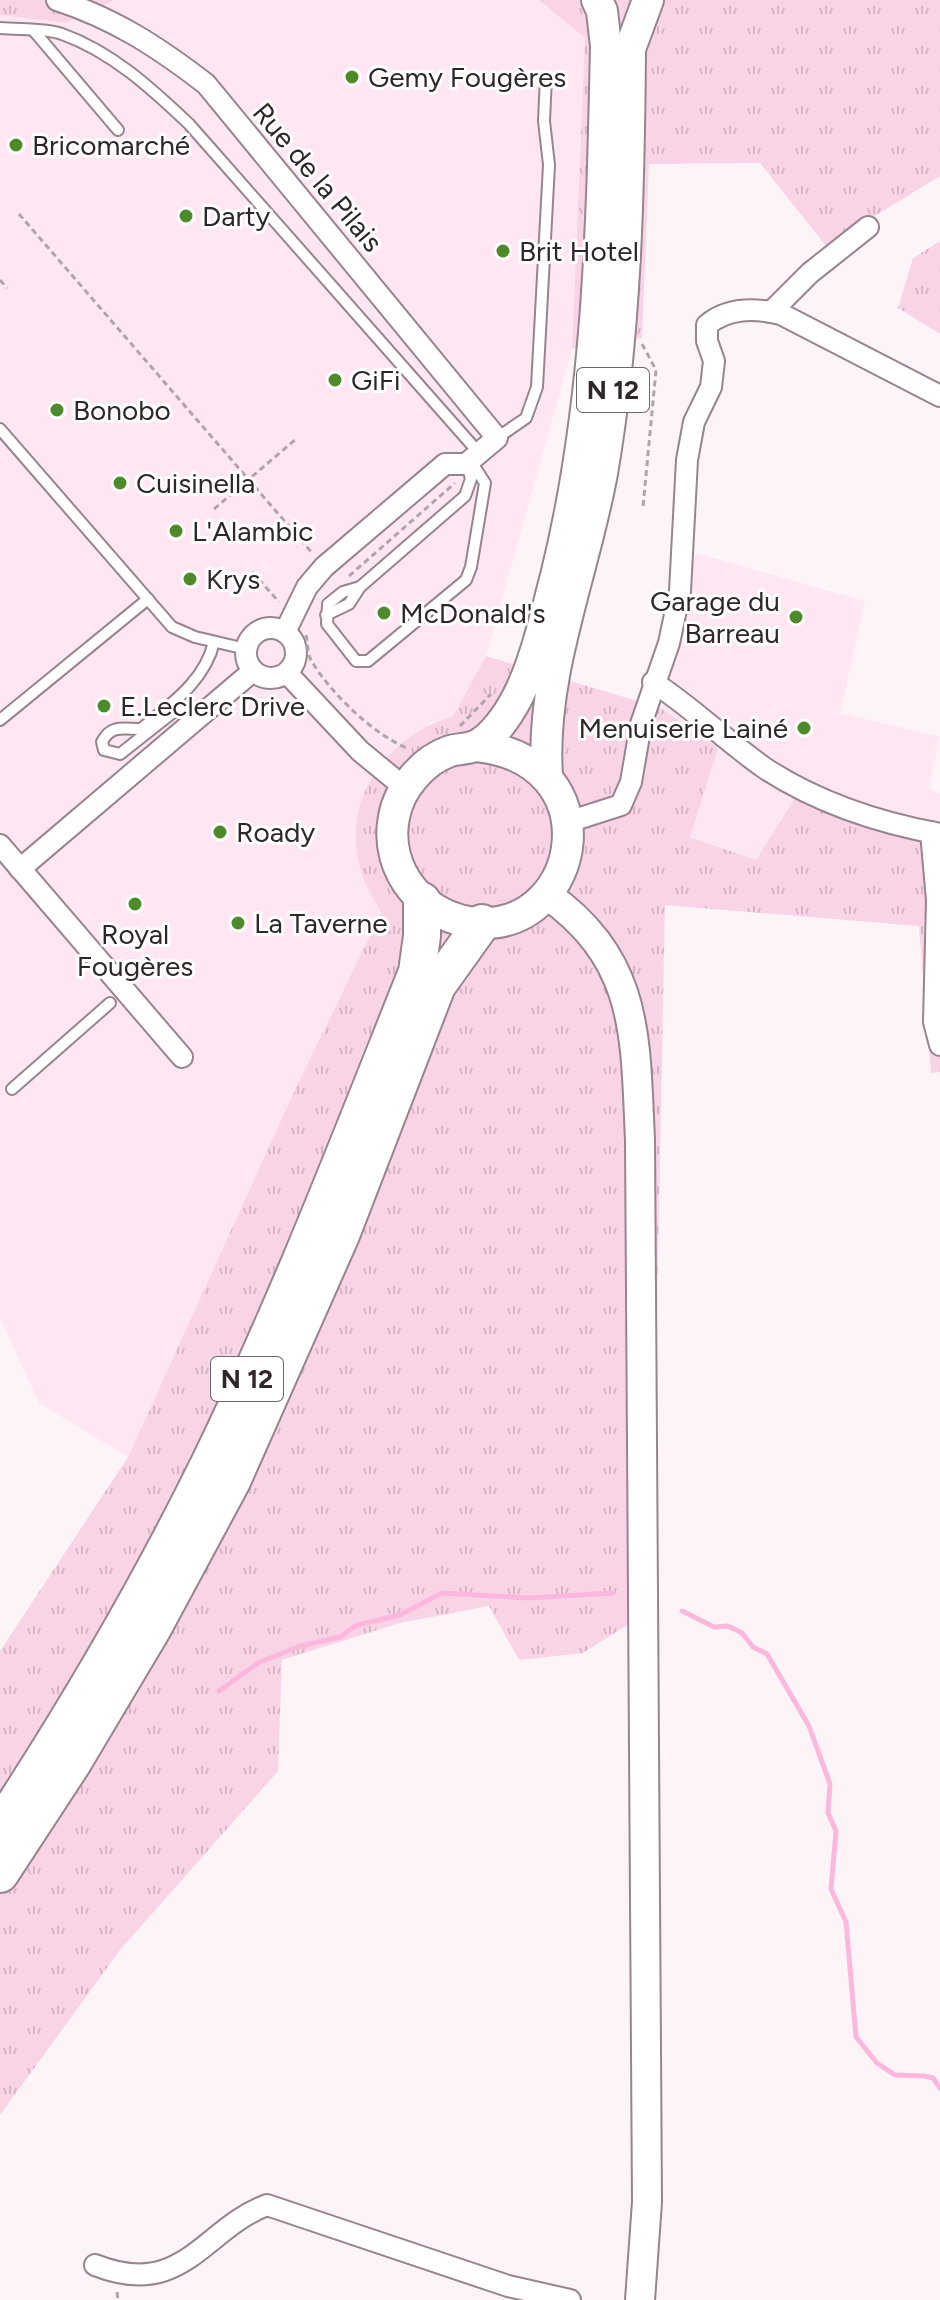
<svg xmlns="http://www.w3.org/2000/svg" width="940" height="2300" font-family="Figtree,sans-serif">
  <defs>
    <pattern id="grass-tufts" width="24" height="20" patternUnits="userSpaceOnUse" patternTransform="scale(2)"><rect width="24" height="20" fill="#f9d4e7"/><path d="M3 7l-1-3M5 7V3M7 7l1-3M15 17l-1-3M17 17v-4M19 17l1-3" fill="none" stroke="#d6b6c6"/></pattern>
  </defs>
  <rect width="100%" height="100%" fill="#fdf4f8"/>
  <g fill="#ffe6f3">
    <polygon points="115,0 539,0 585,38 572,349 486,656 453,716 429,723 361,873 381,913 293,1094 128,1457 39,1403 0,1318 0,15 66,23"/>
    <polygon points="696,553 865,601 840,713 940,737 929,788 940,794 940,847 885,833 756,860 690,836 718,748 661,708"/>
  </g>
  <g fill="url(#grass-tufts)">
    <polygon points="0,0 115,0 66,23 0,15"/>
    <polygon points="539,0 940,0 940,176 826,246 760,163 649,164 642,338 572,349 585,38"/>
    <polygon points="940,241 940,334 898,308 913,258"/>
    <path d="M486 656 661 708 718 748 690 837 756 860 795 798 885 833 940 847V1072L931 1073 919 926 665 905 651 1610 583 1653 519 1660 489 1606 400 1623 282 1660 278 1771 120 1950 0 2115V1651L128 1457 293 1094 381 913C375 901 366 887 362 874 338 802 386 736 453 716Z"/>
  </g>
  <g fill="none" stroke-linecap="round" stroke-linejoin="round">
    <g stroke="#fcb8dc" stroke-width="5">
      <polyline points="682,1611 714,1627 728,1626 742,1633 753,1647 767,1654 809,1726 830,1784 828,1813 836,1831 831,1889 846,1922 856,2037 877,2063 895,2075 924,2076 933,2078 940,2088"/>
      <polyline points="219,1691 258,1663 297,1647 340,1637 357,1625 400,1615 442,1593 528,1598 613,1593"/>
    </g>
    <g stroke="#98848e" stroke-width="14">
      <g id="lane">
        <path d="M0 28C19 30 44 28 62 34 112 52 151 88 189 124L479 453"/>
        <polyline points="34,31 118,130"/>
        <polyline points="0,429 172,627 195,637 246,649"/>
        <polyline points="497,438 526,418 537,387 549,165 544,121 546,77"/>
        <polyline points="467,463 471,479 465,496 360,587 343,592 328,604 327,624 356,661 368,661 466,580 471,567 485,483 470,460"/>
        <polyline points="326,615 349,604 360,587"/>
        <path d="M204 706 172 713 120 754 104 750 102 742C111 724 124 729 141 729 171 704 205 681 214 642"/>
        <polyline points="0,720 148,599"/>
        <polyline points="12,1089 110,1003"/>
      </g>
    </g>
    <g stroke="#98848e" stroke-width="24">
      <g id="street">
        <path d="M57 0C115 19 158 47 206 84L497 438 466 464H445L324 567 307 587 285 632"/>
        <polyline points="771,312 810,273 868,227"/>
        <circle cx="271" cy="653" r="25"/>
        <polyline points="287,673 360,751 405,788"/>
        <path d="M653 682C693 708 727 742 766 769 817 802 880 823 940 834"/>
        <path d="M568 822 621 805 631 782 641 724 669 643 680 591 687 460 694 422 711 387 714 361 707 341V325C728 307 755 308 781 314L940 396"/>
        <polyline points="931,832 937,900 934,1022 940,1045"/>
        <polyline points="0,845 182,1057"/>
        <polyline points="20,869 253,671"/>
        <path d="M95 2265C183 2300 203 2229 267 2205L508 2286 570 2300"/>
      </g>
    </g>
    <g stroke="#98848e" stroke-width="32">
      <path id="secondary" d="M546 894C640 960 635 1037 640 1140L647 2202 640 2300"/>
    </g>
    <g stroke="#98848e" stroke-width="34">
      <g id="primary">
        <path d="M477 746C612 761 583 928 479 923 426 921 383 871 394 817 399 789 422 761 450 751 458 749 467 749 475 746 492 739 508 715 517 698 536 661 545 617 556 576 599 402 602 224 606 46L602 11 597 0"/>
        <path d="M547 776C540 674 584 573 602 473 626 334 629 189 630 49L648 0"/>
      </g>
    </g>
    <g stroke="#98848e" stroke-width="40">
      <g id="highway">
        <path d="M0 1827C76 1711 148 1588 209 1464 287 1304 351 1137 417 972L422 936V901"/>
        <polyline points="0,1874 72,1764 153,1628 232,1481 341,1235 437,986 482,923"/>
      </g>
    </g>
    <g stroke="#afa6aa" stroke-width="3" stroke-dasharray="6 4" stroke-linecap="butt">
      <polyline points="19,214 313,554"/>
      <polyline points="0,280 7,288"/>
      <polyline points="642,344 656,370 643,507"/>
      <polyline points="214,509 296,439"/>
      <polyline points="252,572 279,602"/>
      <polyline points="349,576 455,483"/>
      <path d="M306 635C308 643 307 653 311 660 330 693 374 735 409 749"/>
      <polyline points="460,726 491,694"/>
      <polyline points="117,2292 118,2300"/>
    </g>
    <use href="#lane" stroke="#fff" stroke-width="10"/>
    <use href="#street" stroke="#fff" stroke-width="20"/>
    <use href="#secondary" stroke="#fff" stroke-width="28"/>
    <use href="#primary" stroke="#fff" stroke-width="30"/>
    <use href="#highway" stroke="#fff" stroke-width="36"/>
  </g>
  <g fill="#4d8a29" stroke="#fff" stroke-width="3">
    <circle cx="352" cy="77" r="8"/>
    <circle cx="16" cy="145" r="8"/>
    <circle cx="186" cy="216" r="8"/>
    <circle cx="503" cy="251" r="8"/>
    <circle cx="335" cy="380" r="8"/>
    <circle cx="57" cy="410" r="8"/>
    <circle cx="120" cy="483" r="8"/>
    <circle cx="176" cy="531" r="8"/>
    <circle cx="190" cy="579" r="8"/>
    <circle cx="384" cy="613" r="8"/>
    <circle cx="796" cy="617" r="8"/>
    <circle cx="104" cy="706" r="8"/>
    <circle cx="804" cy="728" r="8"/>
    <circle cx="220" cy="832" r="8"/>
    <circle cx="135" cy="904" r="8"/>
    <circle cx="238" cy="923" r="8"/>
  </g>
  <g text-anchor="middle" stroke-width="6" stroke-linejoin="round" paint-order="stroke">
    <g fill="#fff" stroke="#6d676a" stroke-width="2">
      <rect x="577" y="368" width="72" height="44" rx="6"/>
      <rect x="211" y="1357" width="72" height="44" rx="6"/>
    </g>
    <g font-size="26" font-weight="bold" fill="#2e262a">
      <text x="613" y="399">N 12</text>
      <text x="247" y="1388">N 12</text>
    </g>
    <g font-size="28" fill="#2e262a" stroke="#fff" text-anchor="start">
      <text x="368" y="87">Gemy Fougères</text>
      <text x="32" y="155">Bricomarché</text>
      <text x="202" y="226">Darty</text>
      <text x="519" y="261">Brit Hotel</text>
      <text x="351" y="390">GiFi</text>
      <text x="73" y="420">Bonobo</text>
      <text x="136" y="493">Cuisinella</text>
      <text x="192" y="541">L'Alambic</text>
      <text x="206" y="589">Krys</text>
      <text x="780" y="611" text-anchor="end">Garage du<tspan x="780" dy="32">Barreau</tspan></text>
      <text x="400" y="623">McDonald's</text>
      <text x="120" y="716">E.Leclerc Drive</text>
      <text x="788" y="738" text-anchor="end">Menuiserie Lainé</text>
      <text x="236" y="842">Roady</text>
      <text x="254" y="933">La Taverne</text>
      <text x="135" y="944" text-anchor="middle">Royal<tspan x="135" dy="32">Fougères</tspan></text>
    </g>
    <g font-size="28" fill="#2e262a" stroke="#fff">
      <text transform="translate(318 177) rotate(50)" y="10">Rue de la Pilais</text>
    </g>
  </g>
</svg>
